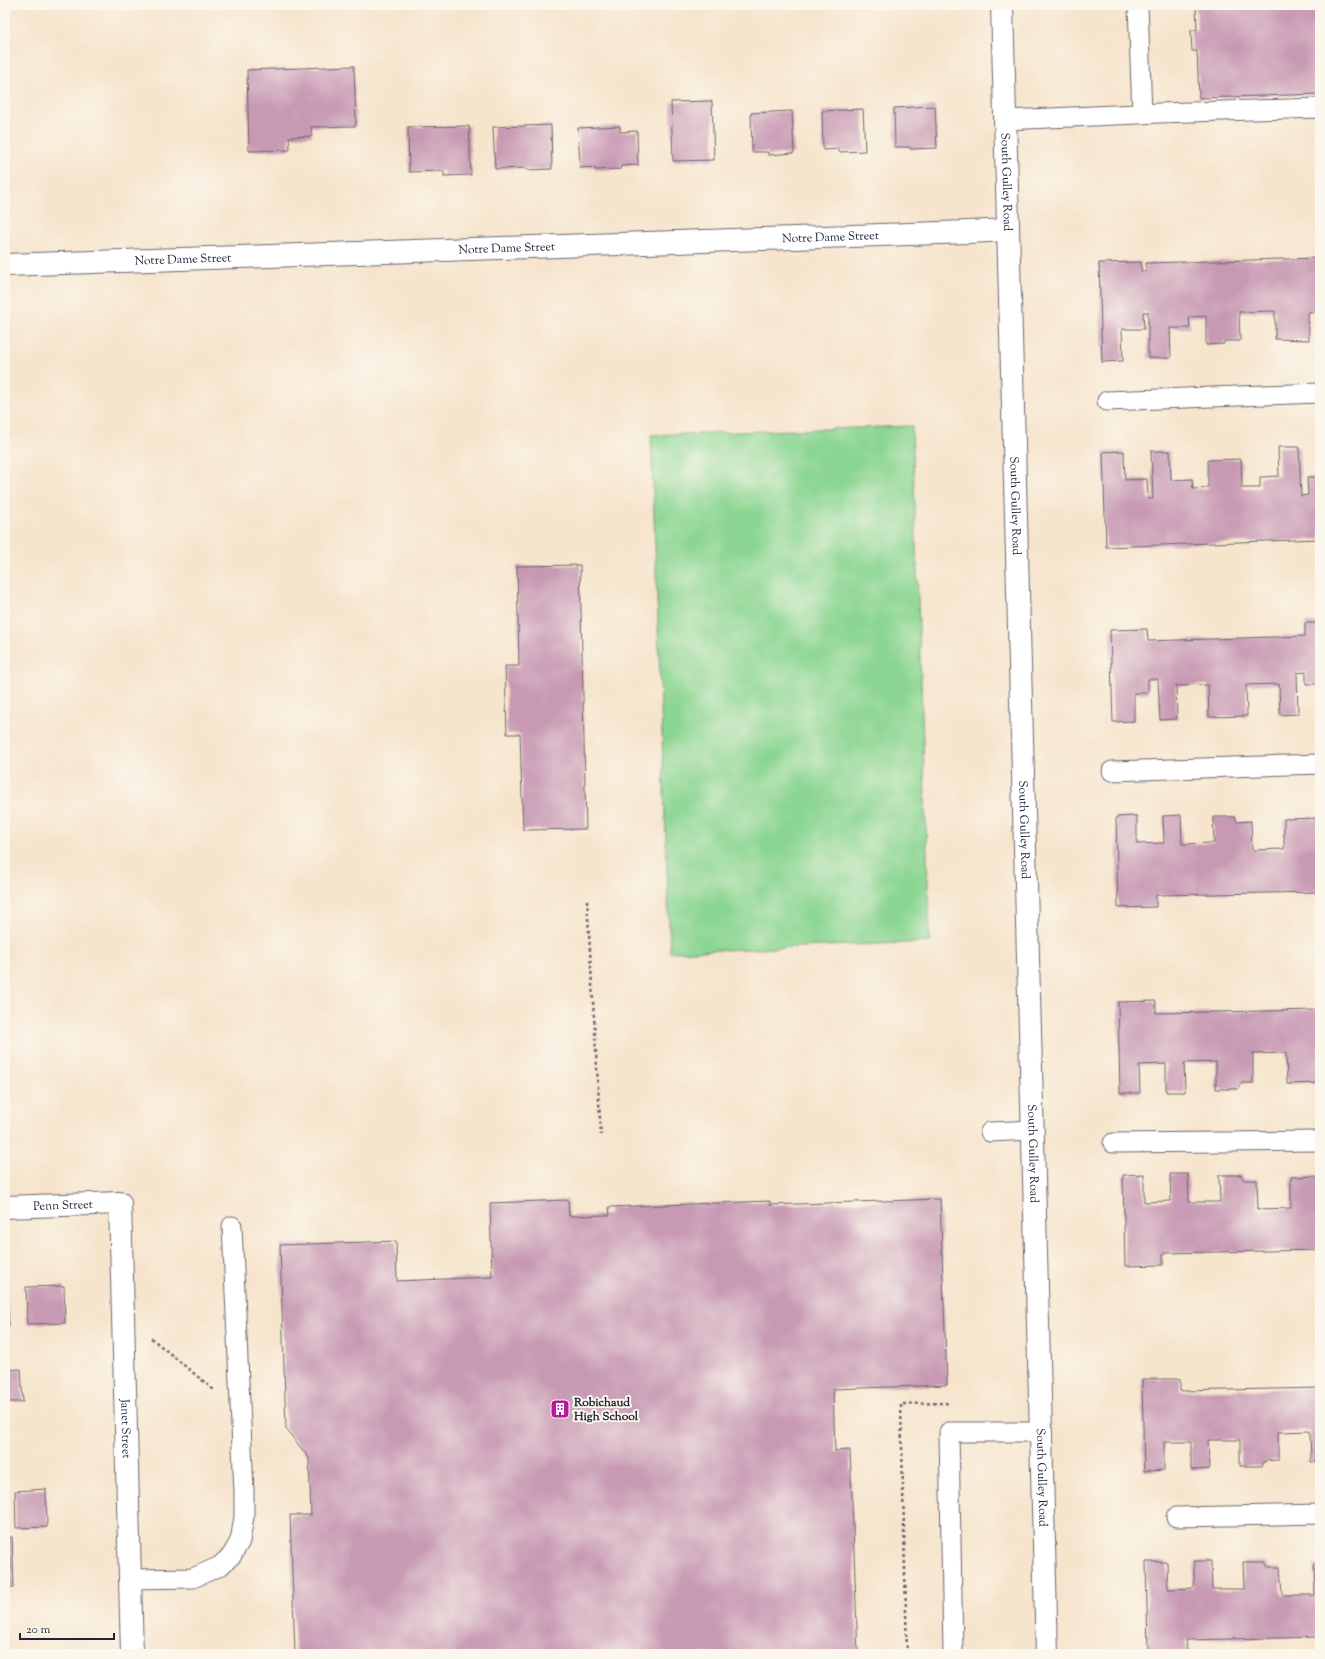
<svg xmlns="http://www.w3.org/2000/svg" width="1325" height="1659" font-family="'Sorts Mill Goudy',serif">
  <rect width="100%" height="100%" fill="#fbf7ec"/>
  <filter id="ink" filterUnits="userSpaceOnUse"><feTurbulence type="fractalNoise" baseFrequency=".025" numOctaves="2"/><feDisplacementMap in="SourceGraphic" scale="8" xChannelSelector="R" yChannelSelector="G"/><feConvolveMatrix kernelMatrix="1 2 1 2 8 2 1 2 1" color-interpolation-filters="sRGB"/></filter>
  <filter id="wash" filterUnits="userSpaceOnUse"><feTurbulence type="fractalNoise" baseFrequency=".012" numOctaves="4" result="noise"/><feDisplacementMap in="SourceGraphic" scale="16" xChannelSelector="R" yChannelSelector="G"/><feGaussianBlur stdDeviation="0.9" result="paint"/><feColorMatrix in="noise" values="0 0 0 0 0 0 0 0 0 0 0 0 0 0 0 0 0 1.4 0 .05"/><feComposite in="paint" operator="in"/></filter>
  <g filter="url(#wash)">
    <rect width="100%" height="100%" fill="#f6e4cc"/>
    <polygon fill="#8ad591" stroke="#567c66" points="912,426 930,942 670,952 651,435"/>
    <g id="blocks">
      <g fill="#c799b3">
        <polygon points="1196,5 1320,5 1320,94 1199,98 1197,51 1192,51 1191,30 1197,30"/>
        <polygon points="354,66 356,126 311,127 312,136 289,137 290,150 249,151 247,70"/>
        <polygon points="712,101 714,160 673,161 671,102"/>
        <polygon points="935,106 937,148 910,149 910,147 895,147 894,108"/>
        <polygon points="863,109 865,151 839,152 839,149 823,150 822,111"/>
        <polygon points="792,111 794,153 768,155 768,152 752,152 751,113"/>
        <polygon points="551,125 552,169 526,170 526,168 495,169 493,127"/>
        <polygon points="469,126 471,175 444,176 444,171 409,172 408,127"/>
        <polygon points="620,126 620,132 637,131 638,165 621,166 621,169 595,170 595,167 580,168 578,128"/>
        <polygon points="1320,258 1320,311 1308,312 1309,340 1275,339 1275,311 1239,312 1240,341 1224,341 1224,344 1206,345 1206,316 1189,317 1190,328 1170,328 1171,358 1148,358 1148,312 1143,312 1144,329 1122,329 1123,361 1102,362 1099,263 1141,262 1141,271 1146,271 1146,263"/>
        <polygon points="1278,447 1299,447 1301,496 1308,495 1307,477 1320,477 1320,539 1106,547 1103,452 1124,451 1125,480 1147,479 1148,499 1153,499 1151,451 1170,451 1171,480 1192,479 1193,489 1208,488 1208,460 1241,459 1242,488 1260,488 1260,477 1279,476"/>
        <polygon points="580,565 586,829 523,830 520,734 507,734 505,666 519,666 517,566"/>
        <polygon points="1305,623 1320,623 1320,684 1306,684 1306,672 1297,673 1298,714 1280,715 1279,684 1246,685 1247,716 1209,717 1208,685 1176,686 1177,719 1160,720 1158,679 1148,679 1148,693 1134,693 1134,721 1113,722 1110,630 1147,629 1148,641 1305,636"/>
        <polygon points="1181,815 1182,844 1214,843 1213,817 1235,817 1237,822 1251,821 1252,850 1284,849 1284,819 1319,818 1320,892 1156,895 1156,907 1118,908 1116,817 1137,816 1137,844 1164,843 1163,816"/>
        <polygon points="1156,1001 1156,1013 1320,1010 1320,1083 1287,1084 1286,1053 1253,1054 1253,1083 1241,1083 1238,1089 1216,1089 1216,1062 1184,1063 1185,1092 1166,1092 1166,1064 1139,1065 1140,1093 1120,1093 1118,1002"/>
        <polygon points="1144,1174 1144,1202 1171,1201 1170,1174 1188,1174 1189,1202 1220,1202 1219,1175 1241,1175 1244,1180 1257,1180 1258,1209 1291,1208 1291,1177 1320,1176 1320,1250 1163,1253 1163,1265 1125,1266 1123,1175"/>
        <polygon points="940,1199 947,1385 833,1389 835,1451 850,1450 858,1654 295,1654 290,1515 311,1515 309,1458 286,1429 280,1245 396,1241 397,1281 492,1277 490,1203 568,1200 569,1216 610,1215 609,1207 770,1201 770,1205"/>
        <polygon points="64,1286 65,1323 27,1324 26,1287"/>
        <polygon points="5,1289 7,1289 9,1327 5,1327"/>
        <polygon points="21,1369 23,1402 5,1402 5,1370"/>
        <polygon points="1142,1379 1180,1379 1180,1391 1320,1388 1320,1462 1311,1462 1310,1431 1278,1432 1278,1460 1265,1461 1262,1466 1240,1466 1240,1440 1208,1440 1209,1469 1191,1470 1191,1442 1164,1442 1164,1470 1144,1471"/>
        <polygon points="46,1489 47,1527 16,1528 15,1491"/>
        <polygon points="5,1537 12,1537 14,1587 5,1587"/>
        <polygon points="1194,1561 1211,1561 1212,1589 1244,1589 1243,1562 1265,1562 1268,1567 1280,1567 1282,1595 1315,1595 1314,1564 1320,1564 1320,1637 1186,1640 1187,1652 1148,1653 1146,1562 1167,1562 1168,1589 1194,1588"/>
      </g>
    </g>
  </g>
  <g filter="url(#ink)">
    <use href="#blocks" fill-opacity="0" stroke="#6c666e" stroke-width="1"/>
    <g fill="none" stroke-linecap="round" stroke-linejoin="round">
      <g stroke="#6c666e" stroke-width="21">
        <g id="service">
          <polyline points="1138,5 1142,114"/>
          <polyline points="1005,120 1159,113 1320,108"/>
          <polyline points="1107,401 1320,393"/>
          <polyline points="1112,771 1320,764"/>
          <polyline points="990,1132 1033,1130"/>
          <polyline points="1113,1143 1320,1141"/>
          <polyline points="1176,1517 1320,1514"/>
          <polyline points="131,1579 193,1578 220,1566 232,1555 240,1541 244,1517 244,1492 232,1226"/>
          <polyline points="953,1654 949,1432 1041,1432"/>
        </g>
      </g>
      <g stroke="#6c666e" stroke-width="24">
        <g id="minor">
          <path id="s1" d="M1002 5 1047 1654"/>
          <path id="s2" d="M5 265 968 232 1008 230"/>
          <path id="s3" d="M5 1207 120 1203 132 1654"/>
        </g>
      </g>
      <g stroke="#6c666e" stroke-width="2.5" stroke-dasharray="3 3" stroke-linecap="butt">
        <polyline points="587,900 601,1135"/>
        <polyline points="151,1338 214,1390"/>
        <polyline points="907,1654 901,1404 946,1403 949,1405"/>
      </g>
      <use href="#service" stroke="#fff" stroke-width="19"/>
      <use href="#minor" stroke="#fff" stroke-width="22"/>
    </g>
  </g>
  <defs>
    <g id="building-square" transform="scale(1)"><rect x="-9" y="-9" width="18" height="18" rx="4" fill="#b5179e" stroke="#fbf7ec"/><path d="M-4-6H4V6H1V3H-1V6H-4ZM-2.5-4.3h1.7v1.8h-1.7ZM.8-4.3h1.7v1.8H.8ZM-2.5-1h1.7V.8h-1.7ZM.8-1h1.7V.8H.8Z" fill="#fff"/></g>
  </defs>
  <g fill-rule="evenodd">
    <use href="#building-square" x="560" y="1409"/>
  </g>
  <g text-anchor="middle" stroke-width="4" stroke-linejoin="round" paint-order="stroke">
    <g font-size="12" fill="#22223b" stroke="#fbf7ec">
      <text dy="4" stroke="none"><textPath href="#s1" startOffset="177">South Gulley Road</textPath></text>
      <text dy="4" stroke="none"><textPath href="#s2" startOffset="826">Notre Dame Street</textPath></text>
      <text dy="4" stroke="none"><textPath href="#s2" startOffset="502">Notre Dame Street</textPath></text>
      <text dy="4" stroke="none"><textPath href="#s2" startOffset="178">Notre Dame Street</textPath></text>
      <text dy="4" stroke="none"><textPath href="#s1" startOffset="501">South Gulley Road</textPath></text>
      <text dy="4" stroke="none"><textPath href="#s1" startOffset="825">South Gulley Road</textPath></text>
      <text dy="4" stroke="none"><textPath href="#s1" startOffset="1149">South Gulley Road</textPath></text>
      <text dy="4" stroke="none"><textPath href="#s3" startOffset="58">Penn Street</textPath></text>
      <text dy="4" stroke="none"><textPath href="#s3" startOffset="341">Janet Street</textPath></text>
      <text dy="4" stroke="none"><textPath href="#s1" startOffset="1473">South Gulley Road</textPath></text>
    </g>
    <g font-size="12" font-weight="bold" fill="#22223b" stroke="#fbf7ec" text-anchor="start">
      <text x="574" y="1406">Robichaud<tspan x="574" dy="14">High School</tspan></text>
    </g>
  </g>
  <rect width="1325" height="1659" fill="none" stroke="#fbf7ec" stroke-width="20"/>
  <path d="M20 1633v6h94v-6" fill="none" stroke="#22223b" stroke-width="2"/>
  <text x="26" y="1633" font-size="12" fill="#22223b" stroke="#fbf7ec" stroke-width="3" paint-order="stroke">20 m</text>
</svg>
